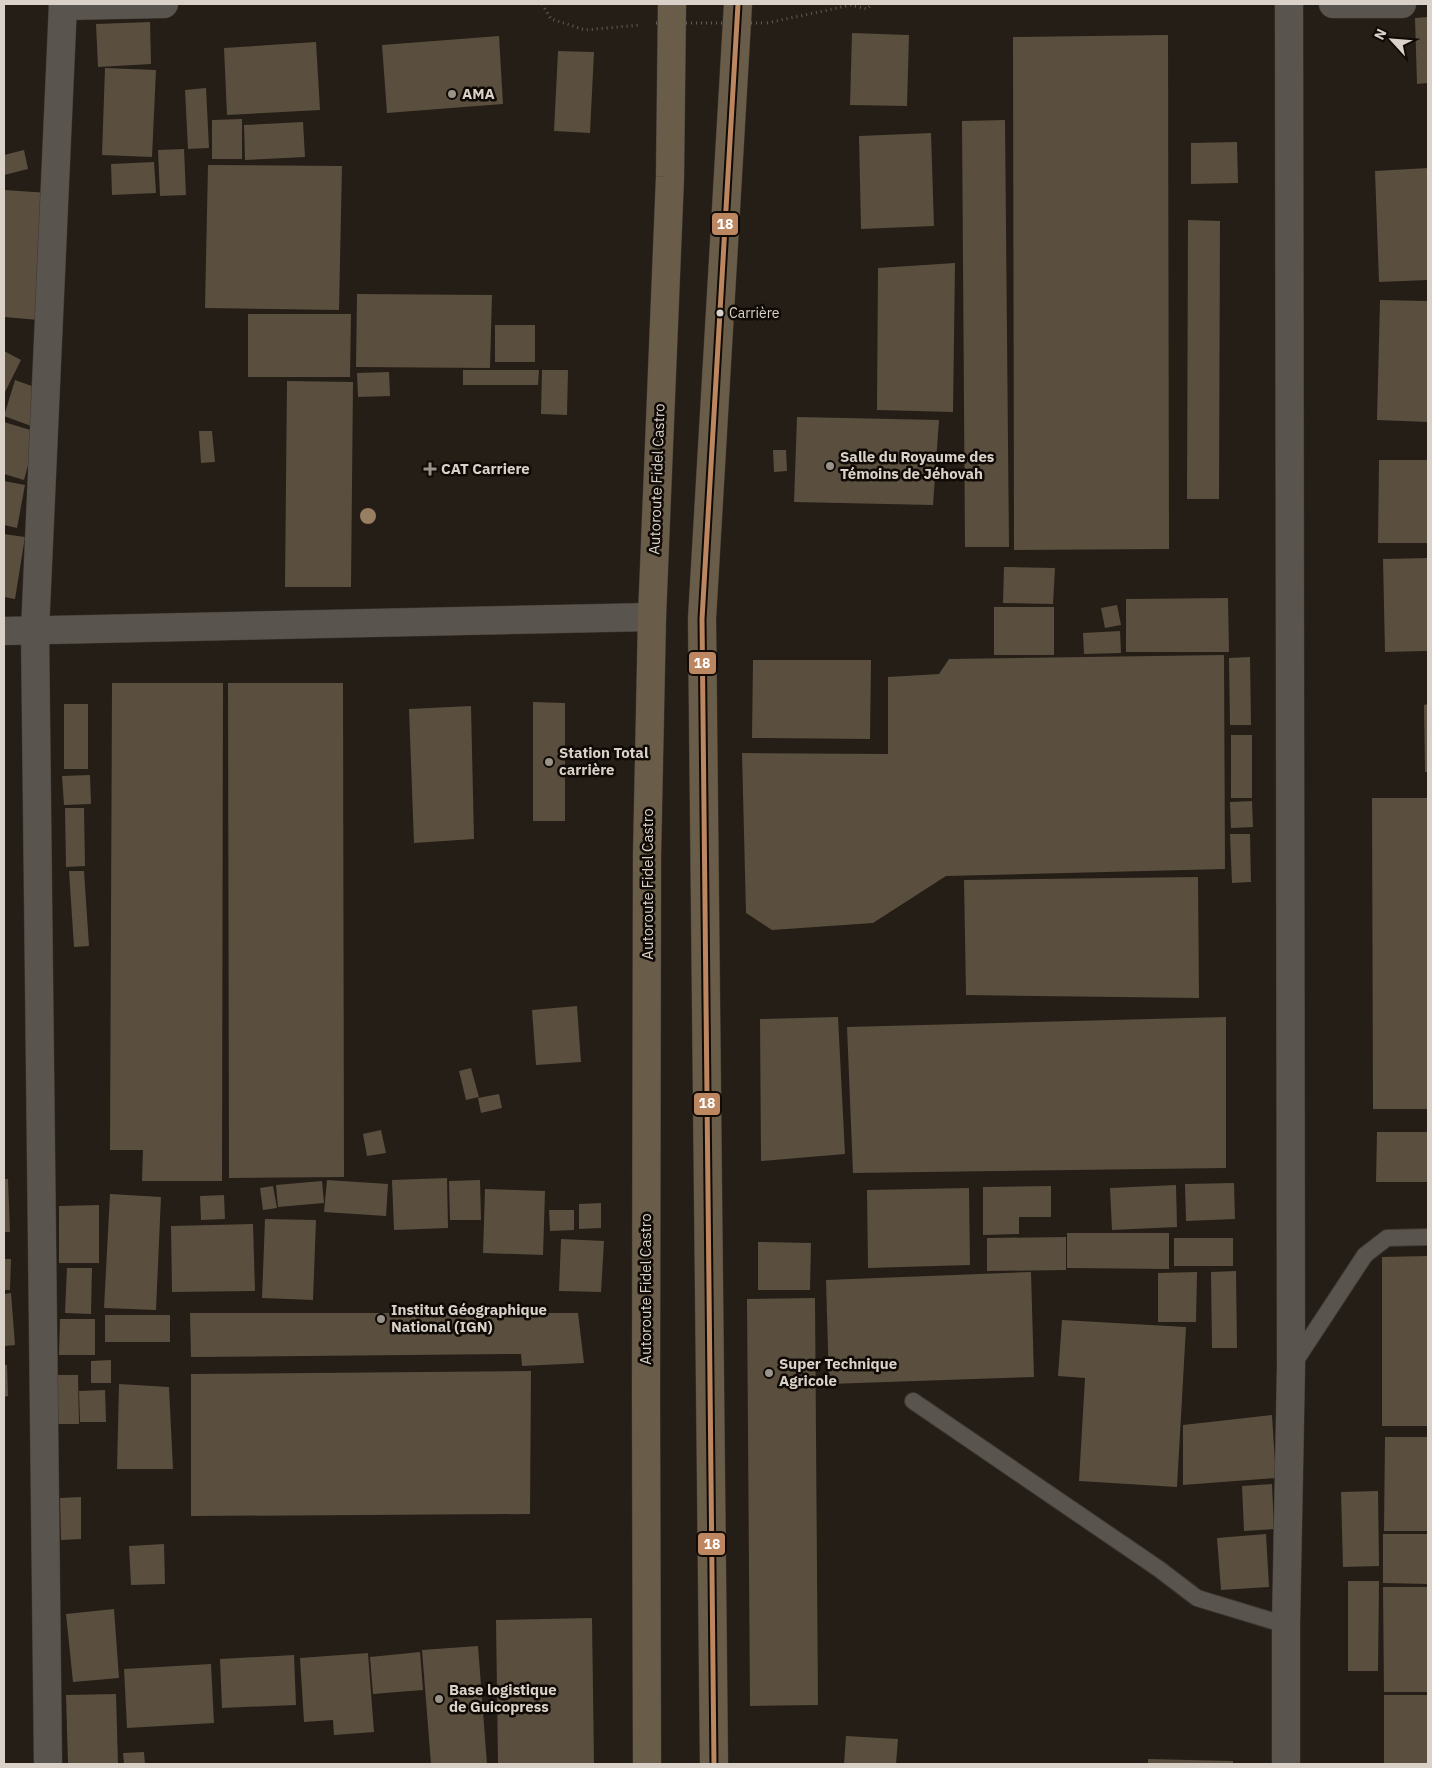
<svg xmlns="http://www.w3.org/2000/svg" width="1432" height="1768" font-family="'IBM Plex Sans',sans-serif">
  <rect width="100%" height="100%" fill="#241e16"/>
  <g fill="#5a4e3e">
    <polygon points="1428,17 1428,83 1417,84 1415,18"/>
    <polygon points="150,22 151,64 98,67 96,24"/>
    <polygon points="852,33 909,35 907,106 850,105"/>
    <polygon points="1168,35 1169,549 1014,550 1013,37"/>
    <polygon points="499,36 503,104 387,113 382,45"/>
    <polygon points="316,42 320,110 227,115 224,48"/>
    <polygon points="558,51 594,52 590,133 554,131"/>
    <polygon points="105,68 156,70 152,157 102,155"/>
    <polygon points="206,88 209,148 188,149 185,90"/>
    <polygon points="242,119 242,159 212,159 212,120"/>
    <polygon points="1005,120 1009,547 965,547 962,121"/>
    <polygon points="303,122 305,157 245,160 244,125"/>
    <polygon points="931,133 934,226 861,229 859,136"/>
    <polygon points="1237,142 1238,183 1191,184 1191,143"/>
    <polygon points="184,149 186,195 160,196 158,150"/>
    <polygon points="24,150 28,169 4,175 4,155"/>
    <polygon points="154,162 156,193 112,195 111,164"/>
    <polygon points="208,165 342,166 339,310 205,308"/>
    <polygon points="1428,168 1428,280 1379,282 1375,171"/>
    <polygon points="4,190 49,193 39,320 4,317"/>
    <polygon points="1188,220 1220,221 1219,499 1187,499"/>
    <polygon points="955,263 953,412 877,410 878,268"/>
    <polygon points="357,294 492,295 490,368 356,367"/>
    <polygon points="1380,300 1428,301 1428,422 1377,420"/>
    <polygon points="248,314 351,314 350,377 248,377"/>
    <rect x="495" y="325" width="40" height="37"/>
    <polygon points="4,351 21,360 4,394"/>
    <polygon points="463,370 539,370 538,385 463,385"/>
    <polygon points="542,370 568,370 567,415 541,414"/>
    <polygon points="389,372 390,396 358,397 357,373"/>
    <polygon points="15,380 43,390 31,426 4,416"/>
    <polygon points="287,381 353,382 351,587 285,587"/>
    <polygon points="797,417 939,420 933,505 794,502"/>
    <polygon points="4,422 37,432 24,480 4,474"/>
    <polygon points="199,431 212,431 215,462 201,463"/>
    <polygon points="773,450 786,450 787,471 774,472"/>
    <polygon points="1379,460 1428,460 1428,543 1378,543"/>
    <polygon points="4,481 25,485 17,528 4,525"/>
    <polygon points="4,534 25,537 15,599 4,597"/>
    <polygon points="1428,558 1428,651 1385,652 1383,559"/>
    <polygon points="1004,567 1055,568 1053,604 1003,603"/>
    <polygon points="1228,598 1229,652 1126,652 1126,599"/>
    <polygon points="1117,605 1121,625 1105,628 1101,608"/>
    <rect x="994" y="607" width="60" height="48"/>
    <polygon points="1120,631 1121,653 1084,654 1083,633"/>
    <polygon points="1224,655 1225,869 946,876 873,923 772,930 746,913 742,753 888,754 888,677 939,674 949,659"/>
    <polygon points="1250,657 1251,725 1230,725 1229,658"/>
    <polygon points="753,660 871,660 870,739 752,738"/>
    <polygon points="112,683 223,683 222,1181 142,1181 143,1150 110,1150"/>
    <polygon points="228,683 343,683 344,1177 229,1178"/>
    <polygon points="533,702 565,703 565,821 533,821"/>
    <rect x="64" y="704" width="24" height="65"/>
    <polygon points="1428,704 1428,772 1425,772 1424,705"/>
    <polygon points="471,706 474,839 414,843 409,709"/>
    <rect x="1231" y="735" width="21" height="63"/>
    <polygon points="90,775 91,804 64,805 62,776"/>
    <polygon points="1372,798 1428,798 1428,1109 1373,1109"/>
    <polygon points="1252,801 1253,827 1231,828 1230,802"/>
    <polygon points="65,808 84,808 85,866 66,867"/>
    <polygon points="1230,834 1250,834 1251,882 1232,883"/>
    <polygon points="69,871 84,871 89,946 74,947"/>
    <polygon points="1198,877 1199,998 966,995 964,880"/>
    <polygon points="577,1006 581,1062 536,1065 532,1010"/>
    <polygon points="838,1017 845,1154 761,1161 760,1019"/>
    <polygon points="1226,1017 1226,1168 853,1173 847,1027"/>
    <polygon points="471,1068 479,1097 466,1100 459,1071"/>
    <polygon points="499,1094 502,1108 481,1113 478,1098"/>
    <polygon points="381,1130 386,1153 367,1156 363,1134"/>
    <polygon points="1377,1132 1428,1132 1428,1182 1376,1182"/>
    <polygon points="447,1178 448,1228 394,1230 392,1180"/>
    <polygon points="4,1179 8,1179 10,1232 4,1232"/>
    <polygon points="327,1180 388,1184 386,1216 324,1212"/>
    <polygon points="480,1180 481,1220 450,1220 449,1181"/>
    <polygon points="322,1181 324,1203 278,1207 276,1185"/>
    <polygon points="1234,1183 1235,1219 1186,1221 1185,1184"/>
    <polygon points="1176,1185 1177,1227 1112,1230 1110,1188"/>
    <polygon points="273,1186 277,1208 263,1210 260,1188"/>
    <polygon points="1051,1186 1051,1217 1019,1217 1019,1234 983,1235 983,1187"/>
    <polygon points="969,1188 970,1265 868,1268 867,1190"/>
    <polygon points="485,1189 545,1191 543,1255 483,1253"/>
    <polygon points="110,1194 161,1197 156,1310 104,1308"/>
    <polygon points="224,1195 225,1219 201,1220 200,1196"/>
    <polygon points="601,1203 601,1228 579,1229 579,1204"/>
    <polygon points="99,1205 99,1263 59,1263 59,1206"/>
    <polygon points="549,1210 574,1210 574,1230 550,1231"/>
    <polygon points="265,1219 316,1220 313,1300 262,1298"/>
    <polygon points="253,1224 255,1291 172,1292 171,1226"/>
    <polygon points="1067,1233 1169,1233 1169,1269 1067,1268"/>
    <polygon points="1066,1237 1066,1270 987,1271 987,1238"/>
    <rect x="1174" y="1238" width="59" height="28"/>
    <polygon points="561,1239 604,1241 601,1292 559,1291"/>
    <polygon points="758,1242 811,1243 810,1290 758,1290"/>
    <polygon points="1428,1256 1428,1426 1382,1426 1382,1257"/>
    <polygon points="4,1259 11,1259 10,1290 4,1290"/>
    <polygon points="67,1268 92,1268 91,1314 65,1313"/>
    <polygon points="1236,1271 1237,1348 1212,1348 1211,1272"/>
    <polygon points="1031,1272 1034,1377 829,1384 826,1280"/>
    <polygon points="1197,1272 1196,1322 1158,1322 1158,1273"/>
    <polygon points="11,1293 15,1345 4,1346 4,1294"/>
    <polygon points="815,1298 818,1705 750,1706 747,1299"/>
    <polygon points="190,1313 578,1313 584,1363 522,1366 521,1354 191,1357"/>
    <rect x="105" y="1315" width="65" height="27"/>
    <polygon points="60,1319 95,1319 95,1355 59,1355"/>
    <polygon points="1062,1320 1186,1327 1177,1487 1079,1481 1085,1378 1058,1376"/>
    <polygon points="111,1360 111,1383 91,1383 91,1361"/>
    <polygon points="4,1365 7,1365 8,1396 4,1397"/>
    <polygon points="531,1371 530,1514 191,1516 191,1374"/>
    <polygon points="57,1375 78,1375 79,1424 58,1424"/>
    <polygon points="119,1384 169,1387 173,1469 117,1469"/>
    <polygon points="105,1390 106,1422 80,1422 79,1391"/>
    <polygon points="1272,1415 1276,1478 1183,1485 1183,1425"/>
    <polygon points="1385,1437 1428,1437 1428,1531 1384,1531"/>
    <polygon points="1272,1484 1274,1529 1244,1531 1242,1486"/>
    <polygon points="1378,1491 1379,1566 1343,1567 1341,1492"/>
    <polygon points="81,1497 81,1539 61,1540 60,1498"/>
    <polygon points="1266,1534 1269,1587 1221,1590 1217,1538"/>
    <polygon points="1383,1534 1428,1534 1428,1584 1383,1583"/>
    <polygon points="164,1544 165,1584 131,1585 129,1546"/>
    <polygon points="1348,1581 1379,1581 1378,1671 1348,1671"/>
    <polygon points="1383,1587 1428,1587 1428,1692 1384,1692"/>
    <polygon points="114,1609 119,1678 73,1682 66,1614"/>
    <polygon points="592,1618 594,1764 498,1764 496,1620"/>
    <polygon points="478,1646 487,1764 431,1764 422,1650"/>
    <polygon points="420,1652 423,1690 373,1694 370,1657"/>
    <polygon points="368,1653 374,1732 334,1735 333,1720 304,1722 300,1658"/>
    <polygon points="294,1655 296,1705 222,1708 220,1659"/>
    <polygon points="211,1664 214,1723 127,1728 124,1669"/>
    <polygon points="116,1694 118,1764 68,1764 66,1695"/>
    <rect x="1384" y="1695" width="44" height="69"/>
    <polygon points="846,1736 898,1739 896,1764 844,1764"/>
    <polygon points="144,1752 145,1764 124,1764 123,1753"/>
    <polygon points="1148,1759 1233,1761 1233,1764 1148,1764"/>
  </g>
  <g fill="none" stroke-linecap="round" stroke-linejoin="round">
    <g stroke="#3e3833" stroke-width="18">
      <g id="lane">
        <polyline points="1294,1363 1365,1255 1387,1238 1428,1237"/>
        <polyline points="913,1401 1159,1569 1197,1598 1286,1625"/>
      </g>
    </g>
    <g stroke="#3e3833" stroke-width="29">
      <g id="street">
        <polyline points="1333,4 1402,4"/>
        <polyline points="63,6 164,4"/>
        <polyline points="35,631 63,4"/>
        <polyline points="1286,1764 1286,1625 1291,1367 1289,4"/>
      </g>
    </g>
    <g stroke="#3e3833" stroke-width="29">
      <g id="secondary">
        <polyline points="4,631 652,617"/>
        <polyline points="35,631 48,1764"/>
      </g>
    </g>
    <g stroke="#3e3833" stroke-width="29">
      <g id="highway">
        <polyline points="647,1764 646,1395 647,856 652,617 670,177 672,4"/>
        <polyline points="714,1764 702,619 738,4"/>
      </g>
    </g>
    <g stroke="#615c57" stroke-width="3" stroke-dasharray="1 4" stroke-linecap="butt">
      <polyline points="542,4 551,19 585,30 640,25"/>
      <polyline points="767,23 851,5 867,9 872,4"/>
    </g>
    <use href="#lane" stroke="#59544e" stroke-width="16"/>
    <use href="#street" stroke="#59544e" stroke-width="28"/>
    <use href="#secondary" stroke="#59544e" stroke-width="28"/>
    <use href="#highway" stroke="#695d49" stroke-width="28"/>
    <polyline stroke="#615c57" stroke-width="3" stroke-dasharray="1 4" stroke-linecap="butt" points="656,23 764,23"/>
    <g stroke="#0f0a05" stroke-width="9">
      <polyline id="bus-1" points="714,1764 702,619 738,4"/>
    </g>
    <use href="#bus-1" stroke="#bb8660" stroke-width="5"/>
  </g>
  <circle fill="#987f61" cx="368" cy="516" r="8"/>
  <g fill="#9a938a" stroke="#0f0a05" stroke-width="2">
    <circle cx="452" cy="94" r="5"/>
    <circle cx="830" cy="466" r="5"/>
    <path d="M427.5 461.5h5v5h5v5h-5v5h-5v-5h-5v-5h5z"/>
    <circle cx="549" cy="762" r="5"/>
    <circle cx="381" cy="1319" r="5"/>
    <circle cx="769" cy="1373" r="5"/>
    <circle cx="439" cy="1699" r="5"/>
  </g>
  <circle fill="#dad2c9" stroke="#0f0a05" stroke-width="2" cx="720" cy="313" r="4.5"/>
  <g text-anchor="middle" stroke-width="5" stroke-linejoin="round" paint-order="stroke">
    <g font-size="14" fill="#dad2c9" stroke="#0f0a05" text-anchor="start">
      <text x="729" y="318">Carrière</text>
    </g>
    <g font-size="15" font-weight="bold" fill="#dad2c9" stroke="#0f0a05" text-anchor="start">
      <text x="462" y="99">AMA</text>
      <text x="840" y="462">Salle du Royaume des<tspan x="840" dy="17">Témoins de Jéhovah</tspan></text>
      <text x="441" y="474">CAT Carriere</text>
      <text x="559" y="758">Station Total<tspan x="559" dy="17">carrière</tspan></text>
      <text x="391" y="1315">Institut Géographique<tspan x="391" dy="17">National (IGN)</tspan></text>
      <text x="779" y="1369">Super Technique<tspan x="779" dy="17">Agricole</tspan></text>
      <text x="449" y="1695">Base logistique<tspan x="449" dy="17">de Guicopress</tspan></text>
    </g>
    <g font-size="15" fill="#dad2c9" stroke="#0f0a05">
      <text transform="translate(657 479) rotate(-88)" y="5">Autoroute Fidel Castro</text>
      <text transform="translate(648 884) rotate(-90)" y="5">Autoroute Fidel Castro</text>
      <text transform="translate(646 1289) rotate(-90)" y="5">Autoroute Fidel Castro</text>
    </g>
  </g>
  <g stroke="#0f0a05" stroke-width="2">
    <rect x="711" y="212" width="28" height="24" rx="5" fill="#bb8660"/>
    <rect x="688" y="651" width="29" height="24" rx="5" fill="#bb8660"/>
    <rect x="693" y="1092" width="28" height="24" rx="5" fill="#bb8660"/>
    <rect x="697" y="1532" width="29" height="24" rx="5" fill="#bb8660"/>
  </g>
  <g font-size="14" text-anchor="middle" font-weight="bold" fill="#fff">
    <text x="725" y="229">18</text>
    <text x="702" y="668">18</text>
    <text x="707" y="1108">18</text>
    <text x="712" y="1549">18</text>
  </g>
  <rect width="1432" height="1768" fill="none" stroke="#dad2c9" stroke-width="10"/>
  <g transform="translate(1392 40) rotate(296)" stroke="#0f0a05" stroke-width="4" paint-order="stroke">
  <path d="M0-4L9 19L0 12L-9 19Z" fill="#dad2c9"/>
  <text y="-8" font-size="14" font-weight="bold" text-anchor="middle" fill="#dad2c9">N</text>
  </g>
</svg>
